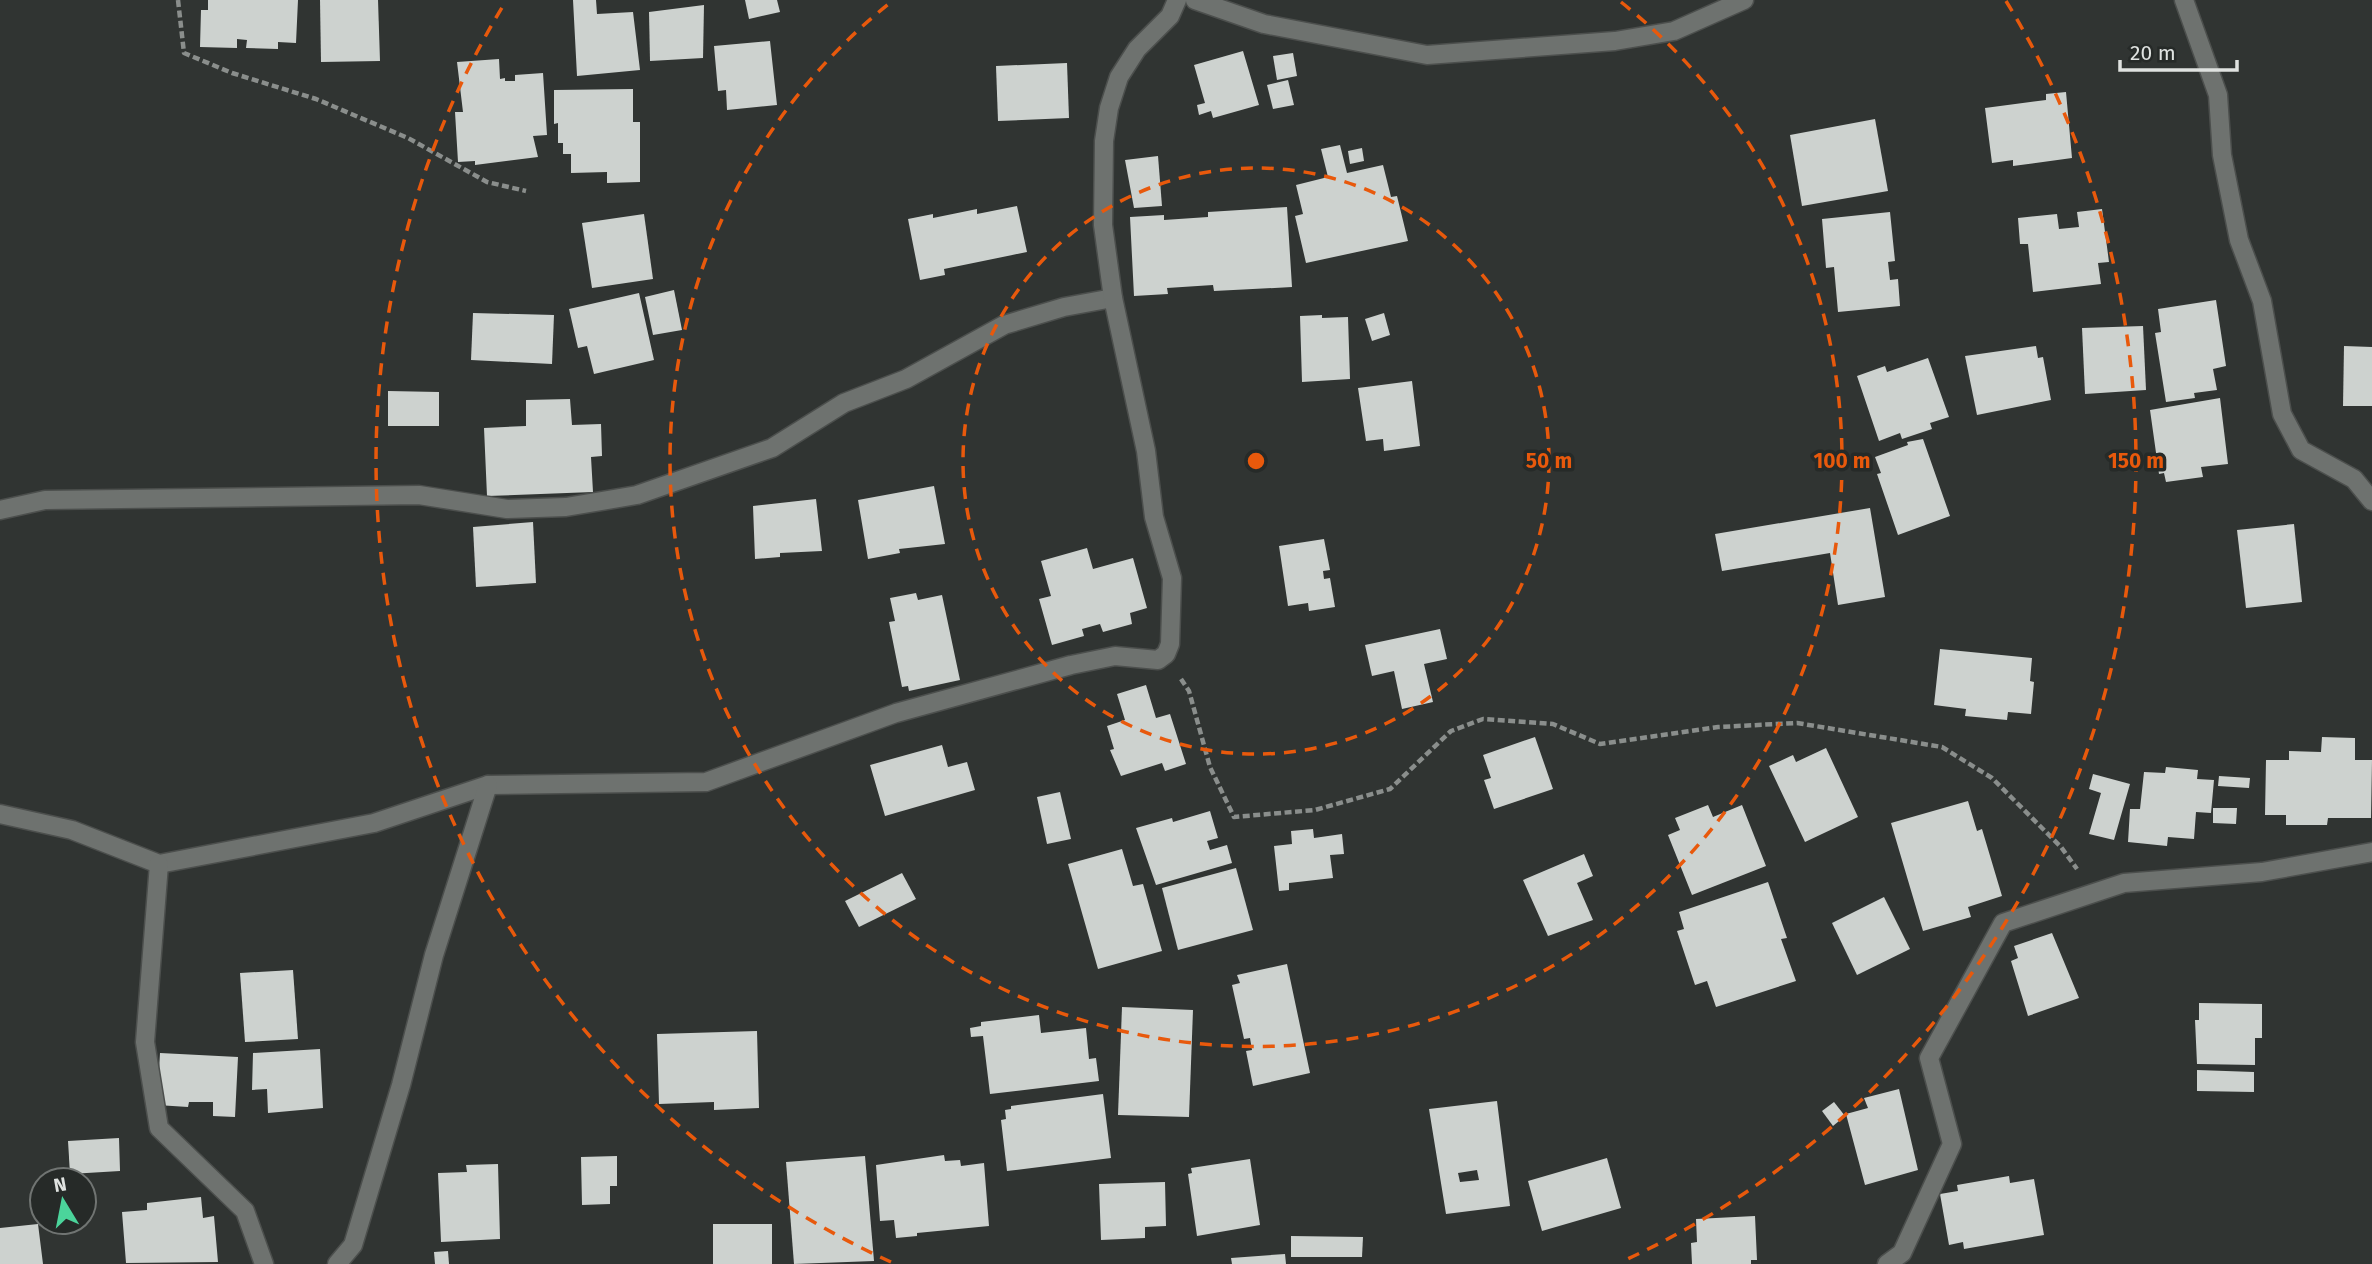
<svg xmlns="http://www.w3.org/2000/svg" width="2372" height="1264" font-family="'Fira Sans',sans-serif">
  <rect width="100%" height="100%" fill="#303432"/>
  <g fill="#cdd2cf" fill-rule="evenodd">
    <polygon points="208,0 298,0 296,43 278,42 278,49 246,48 247,40 237,39 237,48 200,47 201,10 208,10"/>
    <polygon points="320,0 378,0 380,61 321,62"/>
    <polygon points="573,0 596,0 597,14 633,12 640,70 577,76"/>
    <polygon points="745,0 777,0 780,12 749,19"/>
    <polygon points="704,5 703,58 650,61 649,12"/>
    <polygon points="770,41 777,105 727,110 726,90 718,91 714,46"/>
    <polygon points="1243,51 1259,105 1213,118 1211,111 1199,115 1197,105 1205,103 1194,65"/>
    <polygon points="1293,53 1297,76 1277,80 1273,56"/>
    <polygon points="499,59 500,79 505,78 505,81 515,81 515,75 543,73 547,135 533,136 538,157 475,165 475,161 458,162 455,112 463,112 457,62"/>
    <polygon points="1067,63 1069,118 998,121 996,66"/>
    <polygon points="1288,80 1294,105 1273,109 1267,85"/>
    <polygon points="633,89 633,122 640,122 640,182 607,183 607,172 571,173 571,154 563,154 563,143 558,143 558,123 554,124 554,90"/>
    <polygon points="2066,92 2072,158 2013,166 2013,160 1992,163 1985,108 2046,100 2046,94"/>
    <polygon points="1875,119 1888,191 1802,206 1790,135"/>
    <polygon points="1340,145 1347,173 1383,165 1391,197 1397,196 1408,241 1306,263 1295,216 1303,214 1296,185 1328,177 1321,149"/>
    <polygon points="1362,148 1364,161 1350,164 1348,151"/>
    <polygon points="1158,156 1162,206 1134,208 1125,160"/>
    <polygon points="1017,206 1027,252 944,269 945,275 920,280 908,219 933,214 933,218 977,209 977,214"/>
    <polygon points="1287,207 1292,287 1214,291 1213,285 1167,288 1168,294 1134,296 1130,217 1164,215 1164,220 1208,217 1208,212"/>
    <polygon points="2102,209 2109,262 2098,263 2101,284 2033,292 2028,244 2020,244 2018,218 2057,214 2059,229 2079,227 2077,212"/>
    <polygon points="1890,212 1895,261 1888,262 1890,280 1898,279 1900,306 1838,312 1834,267 1826,268 1822,219"/>
    <polygon points="644,214 653,279 592,288 582,223"/>
    <polygon points="674,290 682,330 653,335 645,297"/>
    <polygon points="639,293 654,360 594,374 587,346 578,348 569,309"/>
    <polygon points="2216,300 2226,366 2213,369 2217,390 2194,393 2195,398 2166,402 2155,333 2161,332 2158,309"/>
    <polygon points="473,313 554,315 552,364 471,360"/>
    <polygon points="1384,313 1390,335 1372,341 1365,319"/>
    <polygon points="1322,315 1322,318 1348,317 1350,379 1302,382 1300,316"/>
    <polygon points="2143,326 2146,390 2085,394 2082,328"/>
    <polygon points="2036,346 2038,358 2043,357 2051,400 1977,415 1965,356"/>
    <polygon points="2344,346 2372,347 2372,406 2343,406"/>
    <polygon points="1928,358 1949,417 1930,423 1932,429 1902,439 1900,433 1879,441 1857,376 1885,366 1887,372"/>
    <polygon points="1412,381 1420,446 1384,451 1383,439 1366,441 1358,388"/>
    <polygon points="388,391 439,392 439,426 388,426"/>
    <polygon points="2220,398 2228,464 2201,467 2203,477 2166,482 2164,473 2159,474 2150,410"/>
    <polygon points="570,399 572,425 601,424 602,456 591,457 593,492 487,496 484,428 526,426 526,400"/>
    <polygon points="1923,439 1950,516 1898,535 1877,474 1881,473 1875,457 1908,445 1907,442"/>
    <polygon points="934,486 945,544 899,549 900,553 868,559 858,500"/>
    <polygon points="816,499 822,551 780,553 780,557 755,559 753,506"/>
    <polygon points="1870,508 1885,597 1838,605 1830,553 1722,571 1715,534"/>
    <polygon points="533,522 536,583 476,587 473,527"/>
    <polygon points="2294,524 2302,602 2246,608 2237,530"/>
    <polygon points="1324,539 1330,570 1323,571 1324,579 1330,578 1335,607 1309,611 1308,603 1288,606 1279,546"/>
    <polygon points="1087,548 1093,569 1133,558 1147,608 1130,613 1132,624 1103,632 1100,624 1082,629 1084,636 1052,645 1039,599 1051,596 1041,561"/>
    <polygon points="916,593 918,600 942,595 960,680 909,691 908,686 902,687 889,622 895,621 890,598"/>
    <polygon points="1440,629 1447,659 1424,664 1433,702 1402,709 1394,671 1372,676 1365,645"/>
    <polygon points="1940,649 2032,658 2030,681 2034,682 2031,714 2008,712 2007,720 1965,716 1966,709 1934,705"/>
    <polygon points="1146,685 1156,718 1170,714 1186,764 1165,771 1162,763 1121,776 1110,750 1114,749 1107,726 1125,720 1117,694"/>
    <polygon points="1535,737 1553,789 1494,809 1484,780 1491,778 1483,755"/>
    <polygon points="2322,737 2355,738 2355,760 2372,760 2371,818 2328,818 2327,825 2286,825 2286,815 2265,815 2266,760 2289,760 2289,751 2321,752"/>
    <polygon points="942,745 948,767 967,762 975,790 885,816 870,765"/>
    <polygon points="1826,748 1858,817 1805,842 1769,766 1793,755 1796,762"/>
    <polygon points="2166,767 2198,770 2197,779 2214,780 2211,813 2196,812 2194,839 2168,837 2167,846 2128,842 2130,809 2140,809 2144,772 2165,773"/>
    <polygon points="2093,774 2130,784 2114,840 2089,834 2101,793 2089,789"/>
    <polygon points="2219,776 2250,778 2249,788 2218,786"/>
    <polygon points="1060,792 1071,839 1047,844 1037,797"/>
    <polygon points="1968,801 1977,831 1982,829 2002,896 1968,907 1971,917 1923,931 1891,823"/>
    <polygon points="1708,805 1713,817 1742,805 1766,866 1692,895 1668,835 1680,830 1675,818"/>
    <polygon points="2213,808 2237,808 2236,824 2213,823"/>
    <polygon points="1210,811 1218,838 1207,841 1210,850 1227,845 1232,863 1156,885 1136,828 1172,818 1173,822"/>
    <polygon points="1313,829 1314,838 1342,834 1344,854 1330,855 1333,878 1289,883 1289,890 1279,891 1274,846 1292,844 1291,831"/>
    <polygon points="1122,849 1133,886 1143,884 1162,951 1098,969 1068,864"/>
    <polygon points="1584,854 1593,876 1577,883 1593,920 1548,936 1523,880"/>
    <polygon points="1236,868 1253,930 1178,950 1162,888"/>
    <polygon points="902,873 916,899 859,927 845,901"/>
    <polygon points="1768,882 1787,938 1781,939 1796,981 1716,1007 1707,981 1695,985 1677,931 1684,929 1679,912"/>
    <polygon points="1884,897 1910,949 1857,975 1832,923"/>
    <polygon points="2052,933 2079,998 2028,1016 2011,961 2018,958 2014,946"/>
    <polygon points="1287,964 1310,1073 1253,1086 1246,1051 1252,1050 1250,1038 1244,1039 1232,985 1240,983 1237,975"/>
    <polygon points="293,970 298,1039 245,1042 240,973"/>
    <polygon points="2199,1003 2262,1004 2262,1038 2255,1038 2255,1065 2197,1064 2195,1020 2199,1020"/>
    <polygon points="1122,1007 1193,1010 1189,1117 1118,1115"/>
    <polygon points="1039,1015 1041,1033 1086,1028 1089,1059 1096,1058 1099,1081 990,1094 983,1036 971,1037 970,1028 981,1026 981,1022"/>
    <polygon points="757,1031 759,1108 714,1110 714,1102 659,1104 657,1034"/>
    <polygon points="320,1049 323,1108 268,1113 267,1089 252,1090 253,1053"/>
    <polygon points="160,1053 238,1057 235,1117 213,1116 213,1102 189,1102 188,1107 157,1105"/>
    <polygon points="2197,1070 2254,1072 2254,1092 2197,1091"/>
    <polygon points="1899,1089 1918,1170 1865,1185 1846,1114 1868,1108 1864,1098"/>
    <polygon points="1103,1094 1111,1158 1007,1171 1001,1120 1006,1119 1005,1110 1011,1109 1011,1106"/>
    <path d="M1497 1101 1510 1206 1446 1214 1429 1109ZM1477 1170 1479 1180 1460 1182 1458 1173Z"/>
    <polygon points="1834,1102 1845,1116 1833,1126 1822,1111"/>
    <polygon points="119,1138 120,1171 70,1174 68,1141"/>
    <polygon points="944,1155 945,1161 960,1160 961,1166 984,1163 989,1226 917,1233 917,1236 896,1238 894,1220 880,1221 876,1165"/>
    <polygon points="617,1156 617,1186 610,1186 610,1204 582,1205 581,1157"/>
    <polygon points="865,1156 874,1261 794,1264 786,1162"/>
    <polygon points="1607,1158 1621,1208 1542,1231 1528,1181"/>
    <polygon points="1250,1159 1260,1225 1197,1236 1188,1174 1192,1173 1191,1168"/>
    <polygon points="498,1164 500,1239 441,1242 438,1173 467,1172 466,1165"/>
    <polygon points="2009,1176 2010,1183 2034,1179 2044,1235 1964,1249 1963,1242 1949,1245 1940,1194 1958,1191 1957,1185"/>
    <polygon points="1165,1182 1166,1226 1145,1227 1145,1238 1101,1240 1099,1184"/>
    <polygon points="201,1197 203,1218 214,1216 218,1262 126,1263 122,1212 147,1210 147,1203"/>
    <polygon points="1755,1216 1757,1260 1751,1260 1751,1264 1692,1264 1691,1243 1697,1242 1696,1219"/>
    <polygon points="38,1224 43,1264 0,1264 0,1228"/>
    <rect x="713" y="1224" width="59" height="40"/>
    <polygon points="1291,1236 1363,1237 1362,1257 1291,1257"/>
    <polygon points="448,1251 449,1264 435,1264 434,1252"/>
    <polygon points="1285,1254 1286,1264 1232,1264 1231,1258"/>
  </g>
  <g fill="none" stroke-linecap="round" stroke-linejoin="round">
    <g stroke="#4c4f4d" stroke-width="21">
      <g id="minor">
        <polyline points="1195,0 1264,24 1427,55 1615,41 1674,31 1744,0"/>
        <polyline points="2184,0 2218,95 2222,155 2239,240 2262,301 2282,414 2301,450 2354,479 2372,501"/>
        <polyline points="0,510 45,500 419,495 507,509 566,507 637,495 772,448 844,403 906,379 1004,325 1064,307 1113,298"/>
        <polyline points="0,814 72,830 159,864 374,823 488,785 706,782 896,713 1071,665 1115,656 1158,660 1166,654 1170,644 1172,578 1154,517 1146,451 1113,298 1103,225 1104,141 1109,108 1119,77 1137,49 1170,16 1177,0"/>
        <polyline points="159,864 145,1042 159,1128 245,1211 264,1264"/>
        <polyline points="337,1264 353,1245 401,1085 434,955 488,785"/>
        <polyline points="1887,1264 1902,1253 1952,1144 1929,1058 2003,923 2124,883 2262,872 2372,852"/>
      </g>
    </g>
    <g stroke="#8a8e8c" stroke-width="4.5" stroke-dasharray="7 3.5" stroke-linecap="butt">
      <polyline points="178,0 184,53 232,73 316,99 408,138 487,182 526,191"/>
      <polyline points="1181,679 1189,691 1210,767 1234,817 1315,810 1390,789 1451,731 1483,719 1553,724 1600,744 1718,727 1797,723 1942,747 1992,778 2061,847 2077,869"/>
    </g>
    <use href="#minor" stroke="#6e726f" stroke-width="18"/>
  </g>
  <g fill="none" stroke="#e8590c" stroke-width="3.5" stroke-dasharray="12 9">
    <circle cx="1256" cy="461" r="293"/>
    <path d="M1621 2A586 586 0 1 1 891 2"/>
    <path d="M891 1262A880 880 0 0 1 506 1M2006 1A880 880 0 0 1 1621 1262"/>
  </g>
  <circle cx="1256" cy="461" r="10" fill="#e8590c" stroke="#262a28" stroke-width="3.5"/>
  <g font-size="21" text-anchor="middle" font-weight="bold" fill="#e8590c" stroke="#262a28" stroke-width="7" stroke-linejoin="round" paint-order="stroke">
    <text x="1549" y="468">50 m</text>
    <text x="1842" y="468">100 m</text>
    <text x="2136" y="468">150 m</text>
  </g>
  <g transform="translate(63 1201) rotate(350)"><circle r="33" fill="#262a28" stroke="#707472" stroke-width="2"/>
  <path d="M0-5L12 26L0 18L-12 26Z" fill="#4bd49b"/>
  <text y="-10" font-size="19" font-weight="bold" text-anchor="middle" fill="#dfe2e0">N</text>
  </g>
  <path d="M2120 60v10h117v-10" fill="none" stroke="#dfe2e0" stroke-width="3.5"/>
  <text x="2130" y="60" font-size="21" fill="#dfe2e0" stroke="#262a28" stroke-width="5" paint-order="stroke">20 m</text>
</svg>
